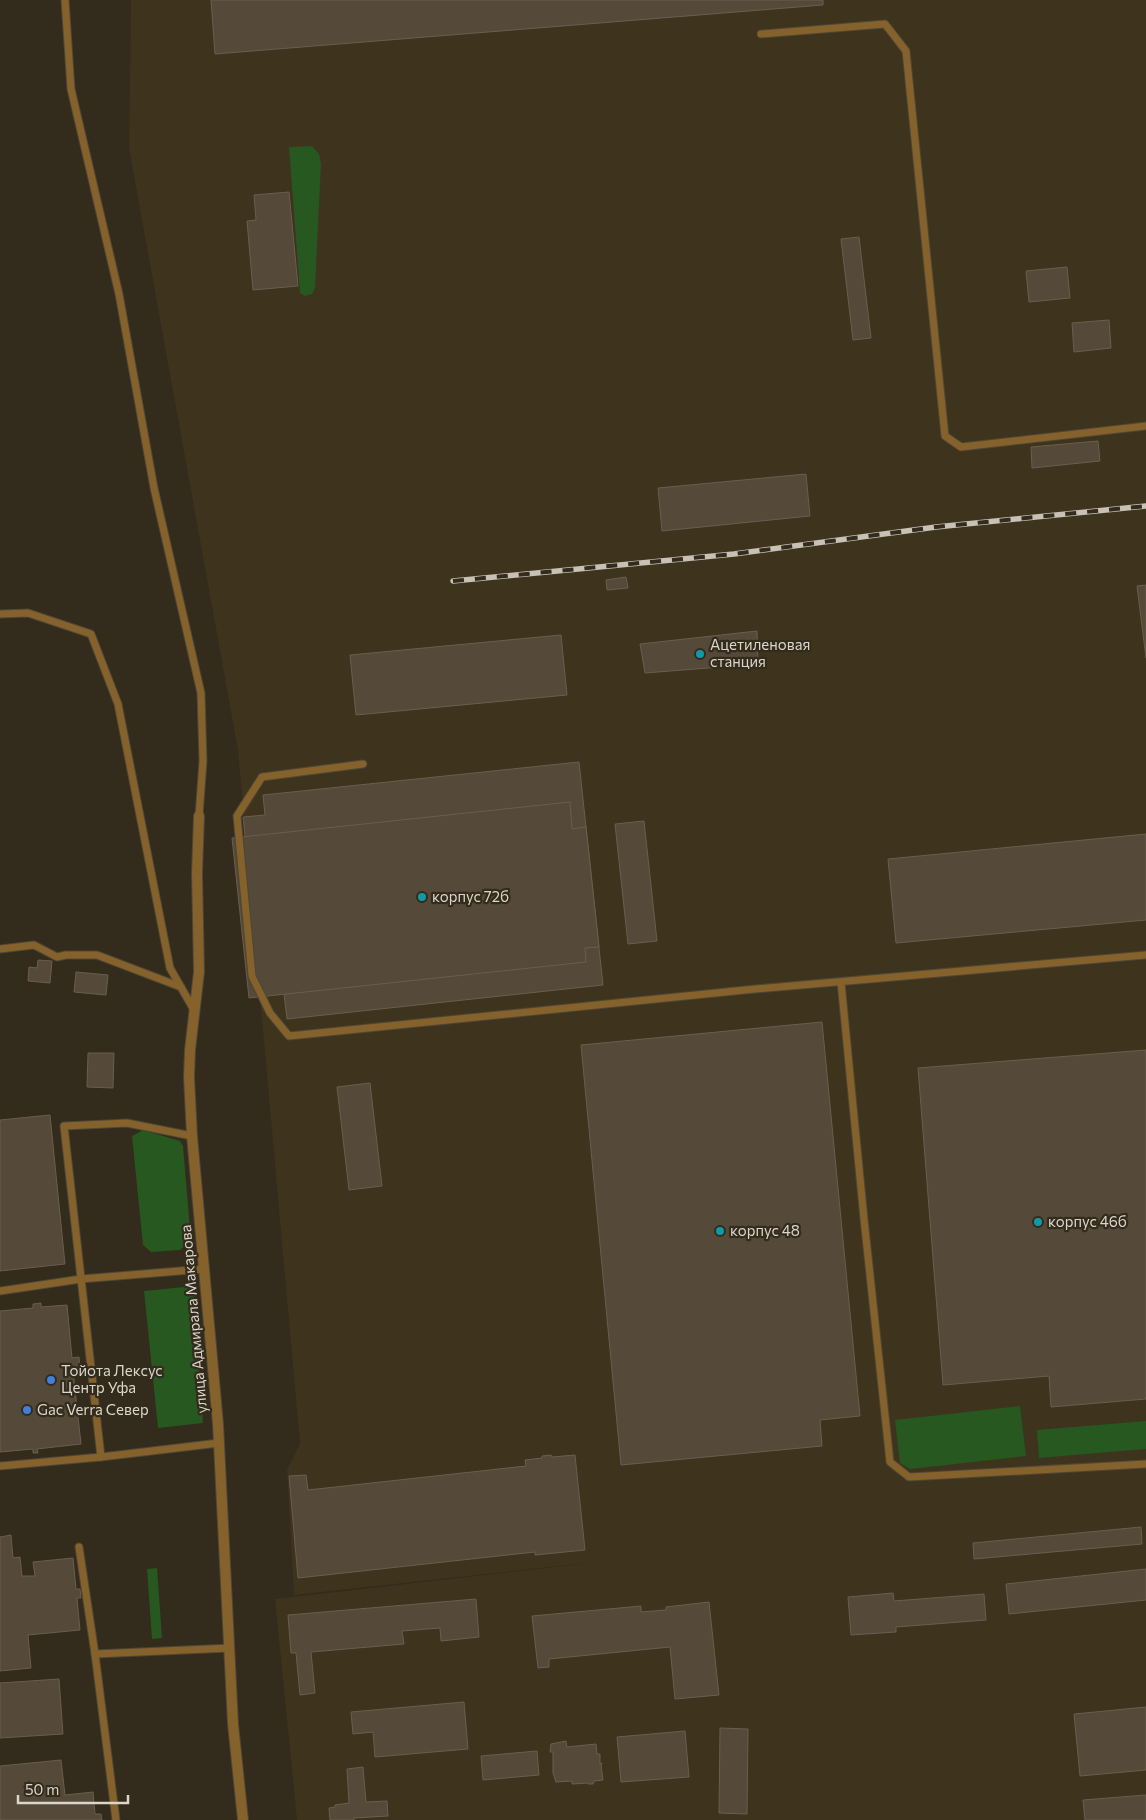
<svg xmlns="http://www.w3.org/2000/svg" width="1146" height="1820" font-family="Commissioner,sans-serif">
  <rect width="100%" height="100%" fill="#332b1b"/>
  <polygon fill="#3e331c" points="131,0 1146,0 1146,1820 297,1820 275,1599 596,1562 294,1595 287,1470 300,1444 238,750 129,148"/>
  <g fill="#265820">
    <polygon points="312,146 319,154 321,164 315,288 312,294 305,296 300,293 289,147"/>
    <polygon points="143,1130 180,1141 183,1146 191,1241 180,1250 151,1252 143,1245 132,1136"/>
    <polygon points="194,1286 203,1423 158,1428 144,1291"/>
    <polygon points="1020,1406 1026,1456 910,1469 900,1463 895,1420"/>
    <polygon points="1146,1421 1146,1449 1039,1458 1037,1430"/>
    <polygon points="157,1568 162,1638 152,1639 147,1569"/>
  </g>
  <g fill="#55493a" stroke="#6a5e4e">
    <polygon points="211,0 823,0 823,5 215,54"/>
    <polygon points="289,192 298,286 253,290 247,221 256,220 254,195"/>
    <polygon points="859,237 871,338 853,340 841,239"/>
    <polygon points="1067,267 1070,298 1029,302 1026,271"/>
    <polygon points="1109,320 1111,348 1074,352 1072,323"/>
    <polygon points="1098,441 1100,461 1032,468 1031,447"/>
    <polygon points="806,474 810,516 662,531 658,488"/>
    <polygon points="626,577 628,588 607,590 606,580"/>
    <polygon points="1146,585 1146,658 1137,586"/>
    <polygon points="757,631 758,664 645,673 640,644"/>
    <polygon points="561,635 567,695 356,715 350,655"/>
    <polygon points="579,762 603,985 287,1019 282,977 260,980 243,817 265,815 263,795"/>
    <polygon points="570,802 572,829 586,827 599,947 585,948 586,962 249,998 232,838"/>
    <polygon points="644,821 657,941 628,944 615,824"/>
    <polygon points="1146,834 1146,920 896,943 888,859"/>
    <polygon points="38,960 52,961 50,983 28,981 29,967 37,968"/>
    <polygon points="76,972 108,975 106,995 74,992"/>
    <polygon points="822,1022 860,1416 820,1420 822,1446 621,1465 581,1045"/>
    <polygon points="1146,1050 1146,1399 1051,1407 1049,1376 943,1385 918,1068"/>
    <polygon points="88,1053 114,1053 113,1088 87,1087"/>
    <polygon points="370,1083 382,1186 349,1190 337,1087"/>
    <polygon points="50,1115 65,1264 0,1271 0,1120"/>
    <polygon points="41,1303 41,1307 67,1305 72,1358 79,1357 80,1371 73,1371 81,1444 37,1449 38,1453 33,1453 33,1449 0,1452 0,1311 33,1308 33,1304"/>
    <polygon points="551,1455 552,1457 575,1455 585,1550 535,1555 535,1552 298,1578 289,1476 306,1475 308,1490 526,1466 525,1460 542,1458 542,1456"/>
    <polygon points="1141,1527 1142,1544 974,1559 973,1543"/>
    <polygon points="11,1535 13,1558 20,1557 22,1576 35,1576 33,1562 73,1558 76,1589 80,1589 81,1598 77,1598 80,1630 28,1635 31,1668 0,1671 0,1537"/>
    <polygon points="1146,1569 1146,1600 1009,1614 1006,1584"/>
    <polygon points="893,1593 894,1601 984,1594 986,1620 896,1627 896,1632 851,1635 848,1597"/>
    <polygon points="476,1599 479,1637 441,1641 440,1628 402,1631 404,1644 311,1652 315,1693 300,1695 296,1653 291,1653 288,1615"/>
    <polygon points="709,1602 719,1695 675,1699 670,1647 549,1659 549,1667 538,1668 532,1616 641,1606 641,1612 666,1610 666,1607"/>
    <polygon points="59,1679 63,1734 0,1738 0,1683"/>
    <polygon points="464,1702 468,1749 375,1757 373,1732 353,1734 351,1712"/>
    <polygon points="1146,1707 1146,1770 1080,1776 1074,1714"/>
    <polygon points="720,1728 748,1729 747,1814 719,1813"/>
    <polygon points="685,1731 689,1777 621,1782 617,1737"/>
    <polygon points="566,1741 567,1747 596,1744 597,1754 600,1754 600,1764 602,1763 601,1765 603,1780 594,1781 593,1784 588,1784 588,1783 572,1784 572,1781 556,1782 553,1773 553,1752 550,1752 551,1744"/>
    <polygon points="537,1751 539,1775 483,1780 481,1756"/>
    <polygon points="61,1760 65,1795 93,1792 95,1814 101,1814 102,1820 0,1820 0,1766"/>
    <polygon points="363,1767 366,1802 387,1801 388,1816 354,1818 354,1820 330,1820 329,1808 335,1807 335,1805 349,1803 347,1769"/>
    <polygon points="1146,1795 1146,1820 1085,1820 1083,1800"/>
  </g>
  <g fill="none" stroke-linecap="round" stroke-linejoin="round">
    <g stroke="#4e4637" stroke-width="9">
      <g id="lane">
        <polyline points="65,0 71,89 119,294 154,488 201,693 203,761 199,816"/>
        <polyline points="761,34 885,24 906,51 945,436 961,447 1146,426"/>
        <polyline points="0,614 28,613 91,634 118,704 170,968 194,1010"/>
        <polyline points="363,764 262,777 237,816 252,976 270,1013 289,1036 755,989 1146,955"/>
        <polyline points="0,949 34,945 57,957 66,955 97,955 181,987"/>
        <polyline points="841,982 864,1219 890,1462 909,1477 1146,1464"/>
        <polyline points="0,1291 81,1279 204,1269"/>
        <polyline points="101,1457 64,1126 127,1123 192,1136"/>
        <polyline points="0,1466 101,1457 219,1443"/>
        <polyline points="79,1547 95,1654 116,1820"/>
        <polyline points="95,1654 230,1648"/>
      </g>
    </g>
    <g stroke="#4e4637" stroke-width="12">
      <polyline id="street" points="199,816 197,873 199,972 190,1050 189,1077 192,1136 218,1424 233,1724 243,1820"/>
    </g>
    <use href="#lane" stroke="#85612b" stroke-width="7"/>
    <use href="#street" stroke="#85612b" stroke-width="10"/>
    <g stroke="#c7c1b6" stroke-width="5.5">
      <polyline id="rail" points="453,581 734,554 936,527 1146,506"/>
    </g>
    <use href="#rail" stroke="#332b1b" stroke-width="4" stroke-dasharray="11" stroke-linecap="butt"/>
  </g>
  <g fill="#0f9aa8" stroke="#332b1b" stroke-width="2">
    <circle cx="700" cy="654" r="5"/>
    <circle cx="422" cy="897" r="5"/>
    <circle cx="1038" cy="1222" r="5"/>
    <circle cx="720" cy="1231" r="5"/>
  </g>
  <g fill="#3f7fe0" stroke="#332b1b" stroke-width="2">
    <circle cx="51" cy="1380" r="5"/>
    <circle cx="27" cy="1410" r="5"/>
  </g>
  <g text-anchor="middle" stroke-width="4.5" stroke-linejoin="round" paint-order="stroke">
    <g font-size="15" fill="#dbd5cb" stroke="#332b1b" text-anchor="start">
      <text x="710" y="650">Ацетиленовая<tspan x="710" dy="17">станция</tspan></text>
      <text x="432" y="902">корпус 72б</text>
      <text x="1048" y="1227">корпус 46б</text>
      <text x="730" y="1236">корпус 48</text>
      <text x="61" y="1376">Тойота Лексус<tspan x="61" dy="17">Центр Уфа</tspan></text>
      <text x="37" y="1415">Gac Verra Север</text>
    </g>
    <g font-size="15" fill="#dbd5cb" stroke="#332b1b">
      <text transform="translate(194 1319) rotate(-95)" y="5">улица Адмирала Макарова</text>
    </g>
  </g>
  <path d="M18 1795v8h110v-8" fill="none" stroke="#dbd5cb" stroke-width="2.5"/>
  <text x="25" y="1795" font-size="15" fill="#dbd5cb" stroke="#332b1b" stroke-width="4" paint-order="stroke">50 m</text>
</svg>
